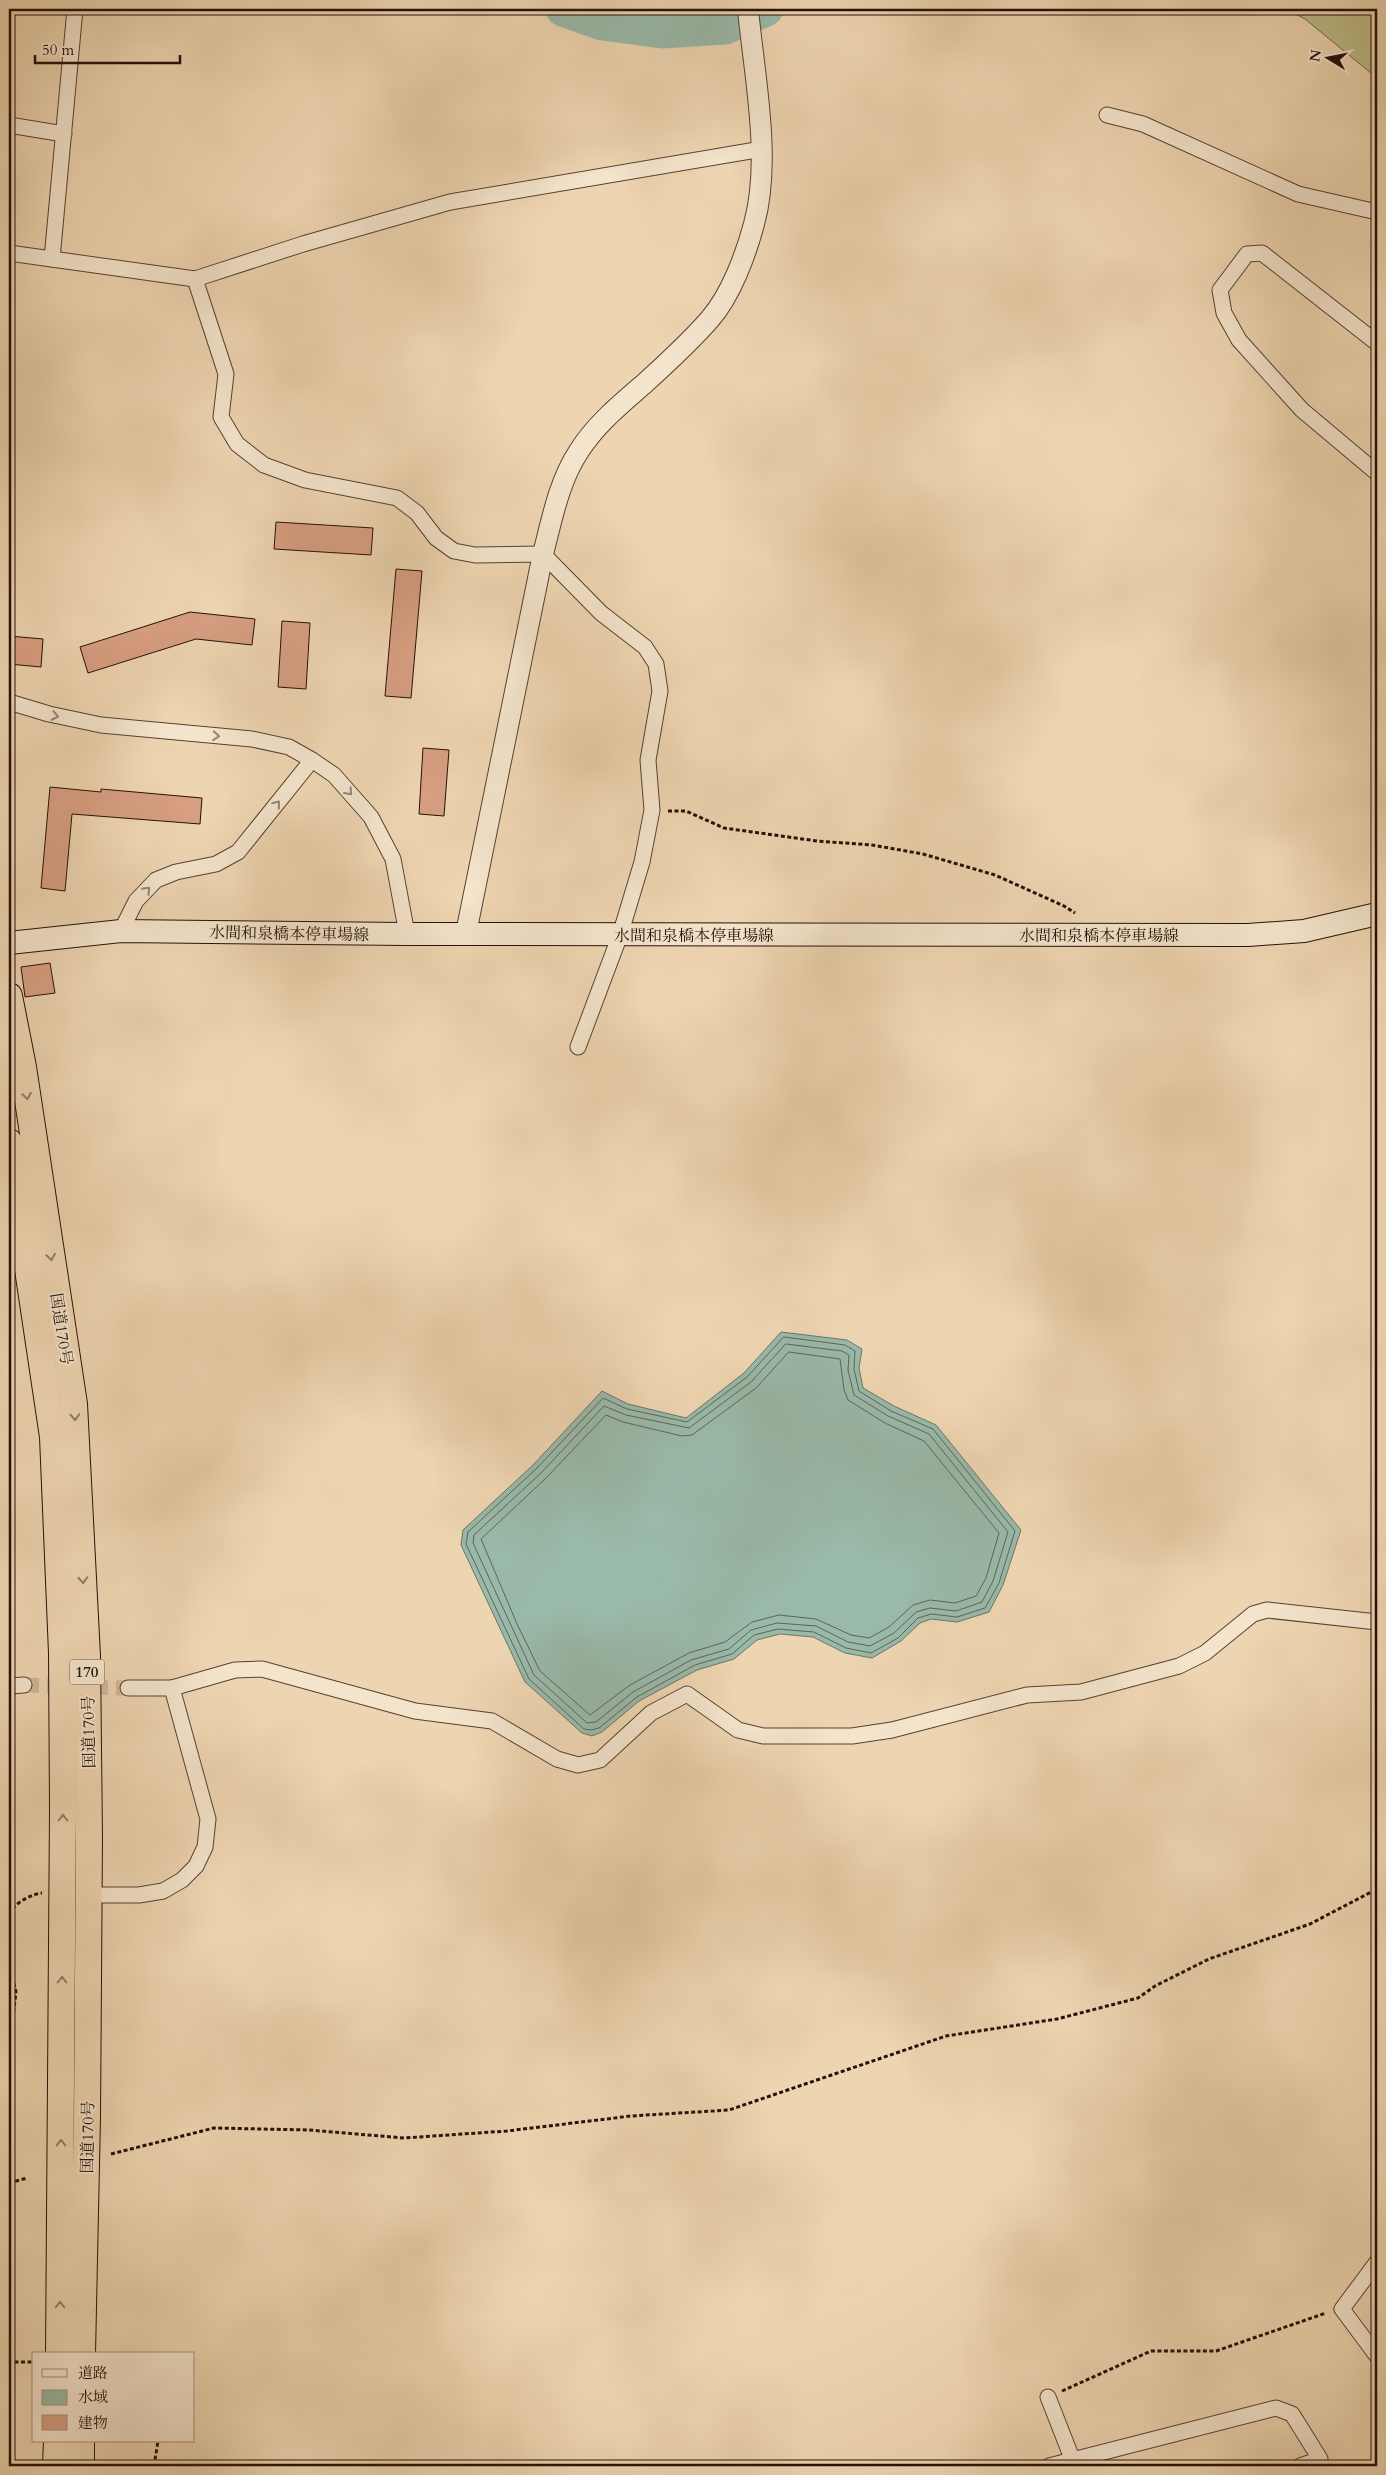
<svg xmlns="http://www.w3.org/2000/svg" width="1386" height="2475" font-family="Cardo,'Noto Serif JP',serif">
  <rect width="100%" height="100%" fill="#eed5b1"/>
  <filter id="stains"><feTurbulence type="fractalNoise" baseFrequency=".004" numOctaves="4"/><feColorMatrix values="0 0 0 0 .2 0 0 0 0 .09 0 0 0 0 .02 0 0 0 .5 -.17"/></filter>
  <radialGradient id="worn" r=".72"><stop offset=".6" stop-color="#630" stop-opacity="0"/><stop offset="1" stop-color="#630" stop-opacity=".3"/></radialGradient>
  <polygon fill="#bebc88" stroke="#716648" points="1286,9 1377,9 1377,73 1371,73 1305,19"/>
  <polygon fill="#99b9a9" stroke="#6a7569" points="781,1332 847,1340 862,1349 859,1368 863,1388 894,1406 936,1425 1021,1530 1003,1585 989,1612 957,1622 931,1619 920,1623 901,1641 872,1658 845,1653 813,1637 780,1634 757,1640 734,1659 697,1670 639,1701 602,1732 592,1736 582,1733 525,1682 461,1545 463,1530 533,1465 602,1391 628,1404 686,1418 744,1373"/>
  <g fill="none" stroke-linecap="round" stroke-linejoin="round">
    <g stroke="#5e6459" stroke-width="1">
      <polygon points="784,1337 845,1345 855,1351 854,1369 859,1391 891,1411 933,1429 1015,1531 999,1583 985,1608 957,1617 931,1614 918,1618 898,1638 871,1653 846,1648 814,1632 778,1629 754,1635 732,1654 695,1665 637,1697 599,1728 591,1730 584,1729 529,1679 466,1544 468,1532 537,1468 603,1398 627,1409 687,1422 747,1377"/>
      <polygon points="786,1344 842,1351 849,1355 848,1370 854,1395 888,1416 929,1434 1008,1532 993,1581 982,1602 956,1611 930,1608 916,1612 894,1633 870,1646 848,1642 816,1626 777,1623 751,1630 729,1649 691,1660 633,1692 596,1722 587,1723 534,1675 473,1543 474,1535 541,1473 604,1406 626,1415 689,1428 751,1382"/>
      <polygon points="789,1352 840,1359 844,1390 848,1400 885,1423 924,1441 999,1533 986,1578 976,1596 955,1603 930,1600 913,1605 889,1627 869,1638 851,1635 816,1619 779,1615 752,1622 725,1642 689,1653 630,1685 590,1715 540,1671 517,1624 481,1539 546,1478 606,1415 623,1422 682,1436 692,1435 756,1388"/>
    </g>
    <polyline stroke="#99b9a9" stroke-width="35" points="563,9 602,23 662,31 725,27 766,9"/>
  </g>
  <g fill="#d89f82" stroke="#241009">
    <polygon points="276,522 373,528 371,555 274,549"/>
    <polygon points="396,569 422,571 411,698 385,696"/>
    <polygon points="190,612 255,619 252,645 196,639 88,673 80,647"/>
    <polygon points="282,621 310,623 306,689 278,687"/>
    <polygon points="9,636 43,639 41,667 9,664"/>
    <polygon points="423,748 449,750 444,816 419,814"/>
    <polygon points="50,787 101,792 101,789 202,798 200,824 72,814 65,891 41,888"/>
    <polygon points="50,963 55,993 25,997 21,967"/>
  </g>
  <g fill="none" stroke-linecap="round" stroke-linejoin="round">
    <polyline stroke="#d0b798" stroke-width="15" stroke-dasharray="15 8" stroke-linecap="butt" points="24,1685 128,1688"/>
    <g stroke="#564133" stroke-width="17">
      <g id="minor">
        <polyline points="1107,115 1143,124 1298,194 1377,212"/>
        <polyline points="9,125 64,134"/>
        <polyline points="9,253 195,279 303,244 450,202 762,149"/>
        <polyline points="52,259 75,9"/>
        <polyline points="195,279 226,374 221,417 237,444 264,465 305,480 397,498 417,513 436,538 454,551 475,555 543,554 601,613 645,647 656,664 660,691 648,760 652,810 642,862 620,935 578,1047"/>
        <polyline points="1377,343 1262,253 1247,254 1220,290 1224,313 1239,340 1302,410 1377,473"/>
        <polyline points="9,702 49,714 101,725 252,739 289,747 312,760 334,775 371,817 393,859 407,934"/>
        <polyline points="121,931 136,901 156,880 176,872 216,864 238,852 312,760"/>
        <polyline points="9,1686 24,1685"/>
        <polyline points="128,1688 172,1688 235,1670 262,1669 415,1711 492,1721 557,1759 578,1765 600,1760 651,1713 687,1694 738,1730 763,1736 852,1736 892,1730 1027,1695 1081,1692 1179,1666 1205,1653 1253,1614 1267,1610 1377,1622"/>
        <polyline points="89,1895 139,1895 163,1891 182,1880 196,1866 205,1847 208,1819 172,1688"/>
        <polyline points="1377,2262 1342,2309 1377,2356"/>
        <polyline points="1048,2397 1075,2466"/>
        <polyline points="1049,2466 1276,2408 1292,2414 1320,2459 1300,2466"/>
      </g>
    </g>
    <g stroke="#564133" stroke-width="22">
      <path id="tertiary" d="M466 933 543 554C552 519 559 481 579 451 596 424 621 404 645 383 667 363 690 342 710 319 731 295 746 254 754 224 772 159 754 75 748 9"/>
    </g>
    <g stroke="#241009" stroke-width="24">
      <polyline id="secondary" points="9,943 121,931 407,934 1248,935 1304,931 1377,914"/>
    </g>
    <g stroke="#241009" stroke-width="28">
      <g id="trunk">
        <polyline points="9,996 23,1067 74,1404 87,1656 89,1838 87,2117 82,2354"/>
        <polyline points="9,1142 53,1437 62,1653 63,1809 59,2354"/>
        <polyline points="56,2466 57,2441"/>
        <polyline points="81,2466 81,2441"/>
      </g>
    </g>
    <g stroke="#241009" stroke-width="3" stroke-dasharray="4 2.5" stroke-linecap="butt">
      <polyline points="668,811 686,811 724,828 817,841 872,845 923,854 995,875 1064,906 1075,913"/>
      <path d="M9 1914C13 1904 31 1894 42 1893"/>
      <polyline points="9,1964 16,1992 9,2050"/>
      <polyline points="111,2154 214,2128 309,2130 404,2138 507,2131 631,2116 729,2110 946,2036 1057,2019 1138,1998 1155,1986 1209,1959 1310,1924 1377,1889"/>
      <polyline points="9,2183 27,2178"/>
      <polyline points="9,2365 13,2362 34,2362"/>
      <polyline points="1062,2391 1151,2351 1216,2351 1326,2313"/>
      <polyline points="9,2439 12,2448 9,2460"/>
      <polyline points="154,2466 158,2441"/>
    </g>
    <use href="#minor" stroke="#f4e4cc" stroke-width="15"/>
    <use href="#tertiary" stroke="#f4e4cc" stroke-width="20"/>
    <use href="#secondary" stroke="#f4e4cc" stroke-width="22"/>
    <use href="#trunk" stroke="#eed5b1" stroke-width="26"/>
  </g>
  <defs><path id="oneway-chevron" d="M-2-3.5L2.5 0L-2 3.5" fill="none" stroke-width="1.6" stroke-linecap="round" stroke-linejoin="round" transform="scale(1.25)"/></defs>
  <g stroke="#968574">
    <use href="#oneway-chevron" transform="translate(55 716) rotate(12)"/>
    <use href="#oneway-chevron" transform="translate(216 736) rotate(5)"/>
    <use href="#oneway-chevron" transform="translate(349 792) rotate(48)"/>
    <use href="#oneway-chevron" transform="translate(277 804) rotate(-51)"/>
    <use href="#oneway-chevron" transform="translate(147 890) rotate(-47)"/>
  </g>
  <g stroke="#937c65">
    <use href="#oneway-chevron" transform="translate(27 1096) rotate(81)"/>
    <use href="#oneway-chevron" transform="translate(51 1257) rotate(81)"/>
    <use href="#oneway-chevron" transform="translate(75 1417) rotate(87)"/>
    <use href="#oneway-chevron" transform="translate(83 1580) rotate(87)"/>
    <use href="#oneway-chevron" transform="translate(63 1818) rotate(-90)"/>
    <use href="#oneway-chevron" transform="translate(62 1980) rotate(-90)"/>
    <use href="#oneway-chevron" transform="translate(61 2143) rotate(-90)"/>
    <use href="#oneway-chevron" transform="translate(60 2305) rotate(-90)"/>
  </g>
  <g text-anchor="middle" stroke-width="4" stroke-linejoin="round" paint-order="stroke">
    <rect fill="#f4e4cc" stroke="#625044" stroke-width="1" x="69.5" y="1659.5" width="35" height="25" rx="4"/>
    <g font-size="15" font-weight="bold" fill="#241009">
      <text x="87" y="1677">170</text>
    </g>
    <g font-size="16" fill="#241009" stroke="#f4e4cc">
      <text transform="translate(289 933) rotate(1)" y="6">水間和泉橋本停車場線</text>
      <text x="694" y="941">水間和泉橋本停車場線</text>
      <text x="1099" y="941">水間和泉橋本停車場線</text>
      <text transform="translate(62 1329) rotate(81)" y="6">国道170号</text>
      <text transform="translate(88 1732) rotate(-91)" y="6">国道170号</text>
      <text transform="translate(87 2137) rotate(-89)" y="6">国道170号</text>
    </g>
  </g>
  <rect width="1386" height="2475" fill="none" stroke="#eed5b1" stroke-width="30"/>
  <rect x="10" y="10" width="1366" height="2455" fill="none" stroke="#241009" stroke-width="2.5"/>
  <rect x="15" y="15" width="1356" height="2445" fill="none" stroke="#241009"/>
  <rect x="32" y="2352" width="162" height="90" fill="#f4e4cc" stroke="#a18f7e"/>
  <rect x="42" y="2369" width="25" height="8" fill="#f4e4cc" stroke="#a18f7e"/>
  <text x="78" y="2378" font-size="15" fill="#241009">道路</text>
  <rect x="42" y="2390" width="25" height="15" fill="#99b9a9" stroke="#a18f7e"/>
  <text x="78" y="2402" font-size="15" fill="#241009">水域</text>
  <rect x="42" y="2415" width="25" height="15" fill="#d89f82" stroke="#a18f7e"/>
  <text x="78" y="2428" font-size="15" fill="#241009">建物</text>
  <g transform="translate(1328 58) rotate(280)" stroke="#f4e4cc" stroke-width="4" paint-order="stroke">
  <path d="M0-4L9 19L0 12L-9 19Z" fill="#241009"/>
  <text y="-8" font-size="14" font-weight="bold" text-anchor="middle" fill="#241009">N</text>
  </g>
  <path d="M35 55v8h145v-8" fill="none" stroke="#241009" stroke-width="2.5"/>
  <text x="42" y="55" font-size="15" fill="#241009" stroke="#f4e4cc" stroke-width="4" paint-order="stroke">50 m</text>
  <rect width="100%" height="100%" filter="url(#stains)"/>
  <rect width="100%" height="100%" fill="url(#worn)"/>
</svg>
